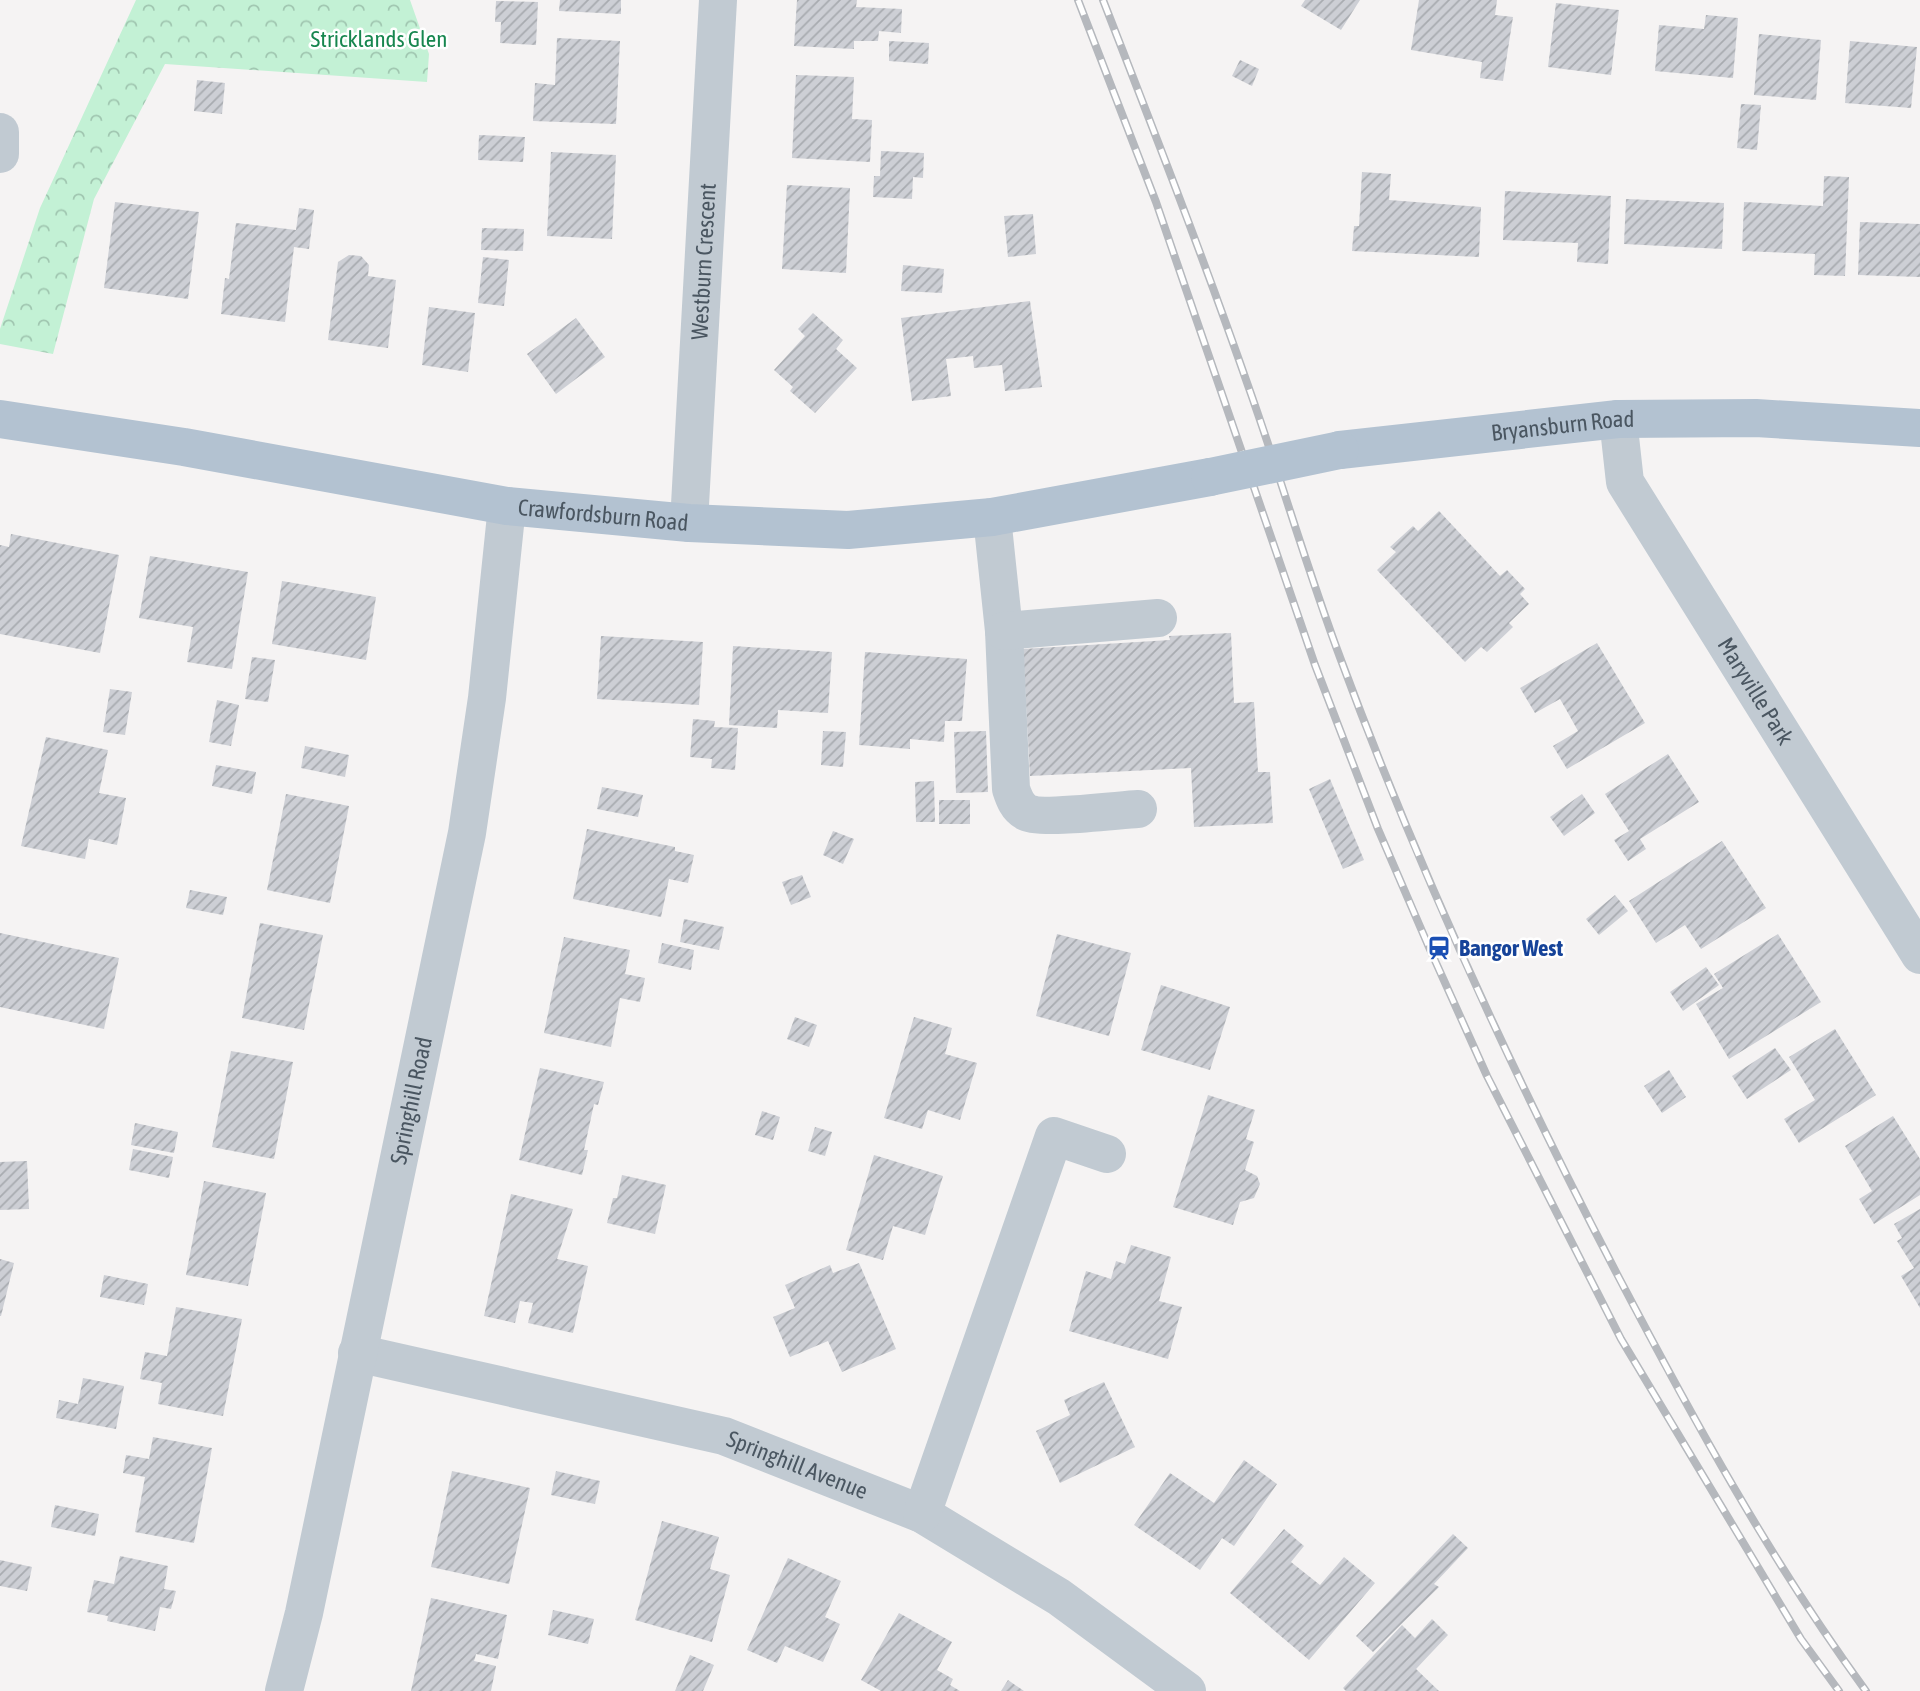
<svg xmlns="http://www.w3.org/2000/svg" width="1920" height="1691" font-family="'Asap Condensed',sans-serif">
  <defs>
    <pattern id="forest-crowns" width="20" height="18" patternUnits="userSpaceOnUse" patternTransform="scale(1.75)"><rect width="20" height="18" fill="#c3f1d5"/><path d="M2 6a3 3 0 1 1 6 0M12 15a3 3 0 1 1 6 0" fill="none" stroke="#a0c6b0"/></pattern>
    <pattern id="building-hatch" width="6" height="6" patternUnits="userSpaceOnUse" patternTransform="scale(1.75)"><rect width="6" height="6" fill="#cdcfd5"/><path d="M-1 1l2-2M0 6l6-6M5 7l2-2" fill="none" stroke="#a8abb0"/></pattern>
  </defs>
  <rect width="100%" height="100%" fill="#f5f3f3"/>
  <polygon fill="url(#forest-crowns)" points="136,0 410,0 429,54 427,82 165,64 94,199 53,354 0,344 0,329 40,208"/>
  <g fill="url(#building-hatch)">
    <polygon points="560,0 621,0 621,14 559,11"/>
    <polygon points="797,0 857,0 856,7 902,9 901,33 879,31 878,41 854,41 854,49 794,46"/>
    <polygon points="1305,0 1360,0 1341,30 1301,6"/>
    <polygon points="1419,0 1497,0 1495,15 1513,17 1503,81 1480,78 1482,62 1411,50"/>
    <polygon points="496,1 538,2 536,45 500,43 501,22 495,22"/>
    <polygon points="1556,3 1619,10 1611,75 1548,67"/>
    <polygon points="1706,15 1738,18 1733,78 1655,71 1659,25 1704,29"/>
    <polygon points="1759,34 1821,40 1816,100 1754,95"/>
    <polygon points="557,38 620,41 616,124 533,121 535,83 555,85"/>
    <polygon points="889,41 929,43 928,64 889,61"/>
    <polygon points="1850,41 1917,47 1911,108 1845,103"/>
    <polygon points="1240,60 1259,69 1252,86 1232,76"/>
    <polygon points="796,75 854,77 852,119 872,120 870,162 792,158"/>
    <polygon points="197,80 225,83 222,114 194,111"/>
    <polygon points="1741,104 1761,105 1757,150 1737,148"/>
    <polygon points="479,135 525,137 523,162 478,160"/>
    <polygon points="881,151 924,153 923,178 913,177 912,199 873,197 874,176 880,176"/>
    <polygon points="551,152 616,155 612,239 547,236"/>
    <polygon points="1362,172 1391,174 1389,200 1481,207 1479,257 1352,251 1354,226 1359,226"/>
    <polygon points="1824,176 1849,177 1845,276 1814,275 1815,254 1742,251 1744,202 1823,206"/>
    <polygon points="787,185 850,188 846,273 782,269"/>
    <polygon points="1505,191 1611,196 1608,264 1577,262 1578,243 1503,240"/>
    <polygon points="1626,199 1724,203 1722,249 1624,244"/>
    <polygon points="115,202 199,212 188,299 104,288"/>
    <polygon points="299,208 314,210 309,249 294,247 285,322 221,314 225,278 229,279 236,223 296,230"/>
    <polygon points="1033,214 1036,254 1008,257 1004,216"/>
    <polygon points="1860,222 1920,224 1920,277 1858,275"/>
    <polygon points="482,228 524,229 523,251 481,250"/>
    <polygon points="349,255 361,256 369,265 368,276 396,280 388,348 328,340 338,262"/>
    <polygon points="483,257 509,260 504,306 478,303"/>
    <polygon points="903,265 944,269 942,293 901,291"/>
    <polygon points="1030,301 1042,387 1005,391 1002,365 974,368 973,356 946,359 951,396 912,401 901,318"/>
    <polygon points="429,307 475,313 468,372 422,365"/>
    <polygon points="813,313 843,340 836,349 857,368 815,413 790,391 793,387 774,370 805,336 798,329"/>
    <polygon points="576,318 605,357 556,394 527,354"/>
    <polygon points="1439,511 1500,576 1507,570 1525,589 1520,594 1529,604 1509,623 1513,627 1487,652 1481,647 1465,662 1377,570 1396,552 1390,547 1413,526 1418,531"/>
    <polygon points="11,534 119,555 100,653 0,634 0,545 9,547"/>
    <polygon points="150,556 248,572 232,669 187,662 193,627 139,618"/>
    <polygon points="282,581 376,597 366,660 272,644"/>
    <polygon points="1231,633 1234,703 1254,702 1258,772 1270,772 1273,823 1194,827 1191,768 1030,776 1023,649 1170,640 1169,636"/>
    <polygon points="601,636 703,642 699,705 597,699"/>
    <polygon points="1597,643 1645,723 1567,769 1553,746 1578,731 1568,713 1560,699 1535,713 1520,688"/>
    <polygon points="733,646 832,652 828,713 778,710 777,728 729,725"/>
    <polygon points="865,652 967,659 962,721 945,721 944,742 910,739 910,749 859,745"/>
    <polygon points="252,657 275,660 268,702 245,699"/>
    <polygon points="110,689 132,692 125,735 103,732"/>
    <polygon points="217,700 239,705 231,746 209,742"/>
    <polygon points="693,719 715,721 714,727 738,728 735,770 711,768 712,759 690,757"/>
    <polygon points="823,731 846,732 843,767 821,765"/>
    <polygon points="986,731 988,792 956,793 954,732"/>
    <polygon points="46,737 108,750 99,793 126,798 117,845 89,839 85,859 21,846"/>
    <polygon points="305,746 349,755 345,777 301,768"/>
    <polygon points="1668,754 1699,802 1640,839 1646,849 1628,861 1614,840 1629,831 1605,794"/>
    <polygon points="216,765 256,772 252,794 212,786"/>
    <polygon points="1330,779 1364,860 1343,869 1309,789"/>
    <polygon points="934,781 935,822 916,822 915,782"/>
    <polygon points="602,787 643,795 638,817 597,809"/>
    <polygon points="286,794 349,806 330,903 267,890"/>
    <polygon points="1582,794 1595,813 1564,836 1550,817"/>
    <rect x="939" y="800" width="31" height="24"/>
    <polygon points="587,829 675,847 675,851 694,855 688,883 669,879 661,917 573,899"/>
    <polygon points="833,831 854,839 843,864 823,855"/>
    <polygon points="1722,841 1766,908 1701,949 1685,925 1656,943 1629,901"/>
    <polygon points="802,875 811,897 791,905 782,882"/>
    <polygon points="190,890 227,897 223,915 186,908"/>
    <polygon points="1615,895 1628,911 1599,935 1586,919"/>
    <polygon points="684,919 724,927 719,950 680,942"/>
    <polygon points="260,923 323,935 304,1030 242,1018"/>
    <polygon points="0,933 119,958 104,1029 0,1007"/>
    <polygon points="1057,934 1131,953 1109,1036 1036,1016"/>
    <polygon points="1778,934 1821,1002 1729,1059 1696,1004 1723,988 1714,974"/>
    <polygon points="564,937 630,950 625,974 645,978 640,1002 620,998 611,1047 544,1033"/>
    <polygon points="662,943 694,950 691,970 658,963"/>
    <polygon points="1706,967 1719,985 1683,1011 1670,992"/>
    <polygon points="1161,985 1230,1007 1210,1070 1141,1050"/>
    <polygon points="795,1017 817,1025 809,1047 787,1039"/>
    <polygon points="914,1017 952,1028 945,1054 977,1063 960,1120 928,1110 922,1129 884,1118"/>
    <polygon points="1835,1029 1876,1095 1799,1143 1784,1119 1815,1100 1789,1057"/>
    <polygon points="1775,1048 1791,1070 1747,1099 1732,1076"/>
    <polygon points="231,1051 293,1062 274,1159 212,1147"/>
    <polygon points="540,1068 604,1082 598,1105 594,1104 584,1150 588,1150 582,1175 519,1160"/>
    <polygon points="1669,1070 1686,1097 1662,1113 1644,1086"/>
    <polygon points="1208,1095 1255,1110 1246,1139 1254,1142 1245,1170 1257,1176 1260,1184 1254,1198 1240,1202 1233,1225 1173,1207"/>
    <polygon points="762,1111 780,1117 773,1140 755,1135"/>
    <polygon points="1893,1116 1920,1159 1920,1195 1874,1224 1859,1199 1872,1191 1845,1146"/>
    <polygon points="135,1123 178,1132 174,1153 131,1145"/>
    <polygon points="815,1127 832,1132 825,1156 808,1151"/>
    <polygon points="133,1149 173,1157 169,1178 129,1170"/>
    <polygon points="874,1155 943,1176 925,1235 893,1226 883,1260 846,1250"/>
    <polygon points="27,1161 29,1209 0,1210 0,1162"/>
    <polygon points="622,1175 666,1185 655,1234 607,1223 613,1198 617,1198"/>
    <polygon points="204,1181 266,1193 248,1286 186,1275"/>
    <polygon points="511,1194 573,1209 557,1259 588,1266 573,1333 528,1323 533,1303 520,1301 515,1323 484,1316"/>
    <polygon points="1920,1209 1920,1308 1901,1276 1914,1268 1897,1241 1902,1238 1894,1224"/>
    <polygon points="1131,1245 1171,1257 1159,1301 1182,1307 1168,1359 1069,1331 1086,1271 1111,1279 1116,1261 1125,1264"/>
    <polygon points="0,1259 14,1263 1,1316 0,1316"/>
    <polygon points="859,1263 896,1349 842,1372 828,1341 790,1357 773,1317 795,1308 785,1285 830,1265 833,1273"/>
    <polygon points="104,1275 148,1284 144,1305 100,1297"/>
    <polygon points="176,1307 242,1319 223,1416 158,1404 162,1383 140,1379 145,1352 167,1356"/>
    <polygon points="83,1378 124,1386 116,1429 56,1418 59,1400 78,1404"/>
    <polygon points="1104,1382 1135,1447 1060,1483 1036,1431 1070,1415 1064,1400"/>
    <polygon points="153,1437 212,1448 194,1543 135,1532 145,1477 123,1473 126,1455 149,1459"/>
    <polygon points="1244,1460 1277,1484 1234,1546 1222,1538 1200,1570 1134,1525 1170,1473 1214,1503"/>
    <polygon points="452,1471 530,1488 509,1584 431,1567"/>
    <polygon points="556,1471 600,1481 595,1504 551,1495"/>
    <polygon points="55,1505 99,1514 95,1536 51,1527"/>
    <polygon points="662,1521 719,1537 710,1569 730,1575 712,1642 635,1620"/>
    <polygon points="1284,1529 1304,1546 1291,1562 1320,1585 1344,1557 1375,1583 1309,1660 1230,1593"/>
    <polygon points="1453,1534 1468,1548 1434,1584 1439,1587 1373,1652 1356,1636"/>
    <polygon points="120,1556 168,1566 164,1589 176,1591 171,1609 160,1607 155,1631 107,1621 108,1616 87,1612 94,1580 114,1584"/>
    <polygon points="788,1558 841,1581 825,1617 840,1624 823,1662 785,1646 777,1663 747,1650"/>
    <polygon points="0,1560 32,1567 27,1591 0,1586"/>
    <polygon points="431,1598 507,1615 498,1659 476,1654 475,1658 474,1661 496,1666 491,1691 411,1691"/>
    <polygon points="553,1610 594,1619 588,1644 548,1635"/>
    <polygon points="899,1613 952,1642 937,1670 953,1679 950,1685 960,1691 881,1691 861,1680"/>
    <polygon points="1432,1619 1448,1635 1416,1669 1439,1691 1346,1691 1343,1688 1402,1625 1415,1638"/>
    <polygon points="690,1655 714,1665 703,1691 675,1691"/>
    <polygon points="1008,1680 1024,1691 1001,1691"/>
  </g>
  <g fill="none" stroke-linecap="round" stroke-linejoin="round">
    <g stroke="#c1cad2" stroke-width="38">
      <polyline points="0,132 0,154"/>
      <path id="s1" d="M1618 419 1625 482 1920 955"/>
      <path d="M992 517 1004 631 1011 789C1014 798 1017 807 1026 812 1039 820 1118 810 1138 809"/>
      <path id="s2" d="M689 523 718 0"/>
      <polyline points="1004,631 1158,618"/>
      <path id="s3" d="M357 1353 724 1436 922 1514 1059 1597 1187 1691"/>
      <polyline points="922,1514 1054,1136 1107,1154"/>
      <path id="s4" d="M284 1691 304 1613 467 833 487 698 507 506"/>
    </g>
    <g stroke="#b3c2d1" stroke-width="38">
      <path id="s5" d="M0 419 184 447 507 506 689 523 848 530 992 517 1210 477"/>
      <path id="s6" d="M1340 450 1618 419 1756 418 1920 428"/>
    </g>
    <g stroke="#b5b8bd" stroke-width="8">
      <g id="rail">
        <polyline points="1078,0 1156,202 1315,665 1378,829 1428,945 1487,1076 1621,1339 1801,1639 1839,1691"/>
        <path d="M1103 0C1154 131 1205 262 1251 394 1282 482 1308 572 1341 660 1419 871 1513 1074 1617 1274 1692 1417 1770 1560 1866 1691"/>
      </g>
    </g>
    <use href="#rail" stroke="#fff" stroke-width="5" stroke-dasharray="16" stroke-linecap="butt"/>
    <polyline stroke="#b3c2d1" stroke-width="38" points="1210,477 1340,450"/>
  </g>
  <defs>
    <g id="station-bare" transform="scale(1.89)"><path d="M-3-6H3Q5-6 5-4V2Q5 4 3 4L4.5 6H3L1.5 4h-3L-3 6H-4.5L-3 4Q-5 4-5 2V-4Q-5-6-3-6ZM-3.5-4v3h7v-3ZM-3.5 1v1.5H-2V1ZM2 1v1.5H3.5V1Z" fill="#1a4fb4" stroke="#fff" stroke-width="2.5" paint-order="stroke"/></g>
  </defs>
  <g fill-rule="evenodd">
    <use href="#station-bare" x="1439" y="948"/>
  </g>
  <g text-anchor="middle" stroke-width="5" stroke-linejoin="round" paint-order="stroke">
    <g font-size="23" fill="#17864f" stroke="#fff">
      <text x="379" y="47">Stricklands Glen</text>
    </g>
    <g font-size="23" fill="#4a5661" stroke="#fff">
      <text dy="8" stroke="none"><textPath href="#s2" startOffset="262">Westburn Crescent</textPath></text>
      <text dy="8" stroke="none"><textPath href="#s6" startOffset="224">Bryansburn Road</textPath></text>
      <text dy="8" stroke="none"><textPath href="#s5" startOffset="611">Crawfordsburn Road</textPath></text>
      <text dy="8" stroke="none"><textPath href="#s1" startOffset="310">Maryville Park</textPath></text>
      <text dy="8" stroke="none"><textPath href="#s4" startOffset="604">Springhill Road</textPath></text>
      <text dy="8" stroke="none"><textPath href="#s3" startOffset="455">Springhill Avenue</textPath></text>
    </g>
    <g font-size="23" font-weight="bold" fill="#164399" stroke="#fff" text-anchor="start">
      <text x="1459" y="956">Bangor West</text>
    </g>
  </g>
</svg>
